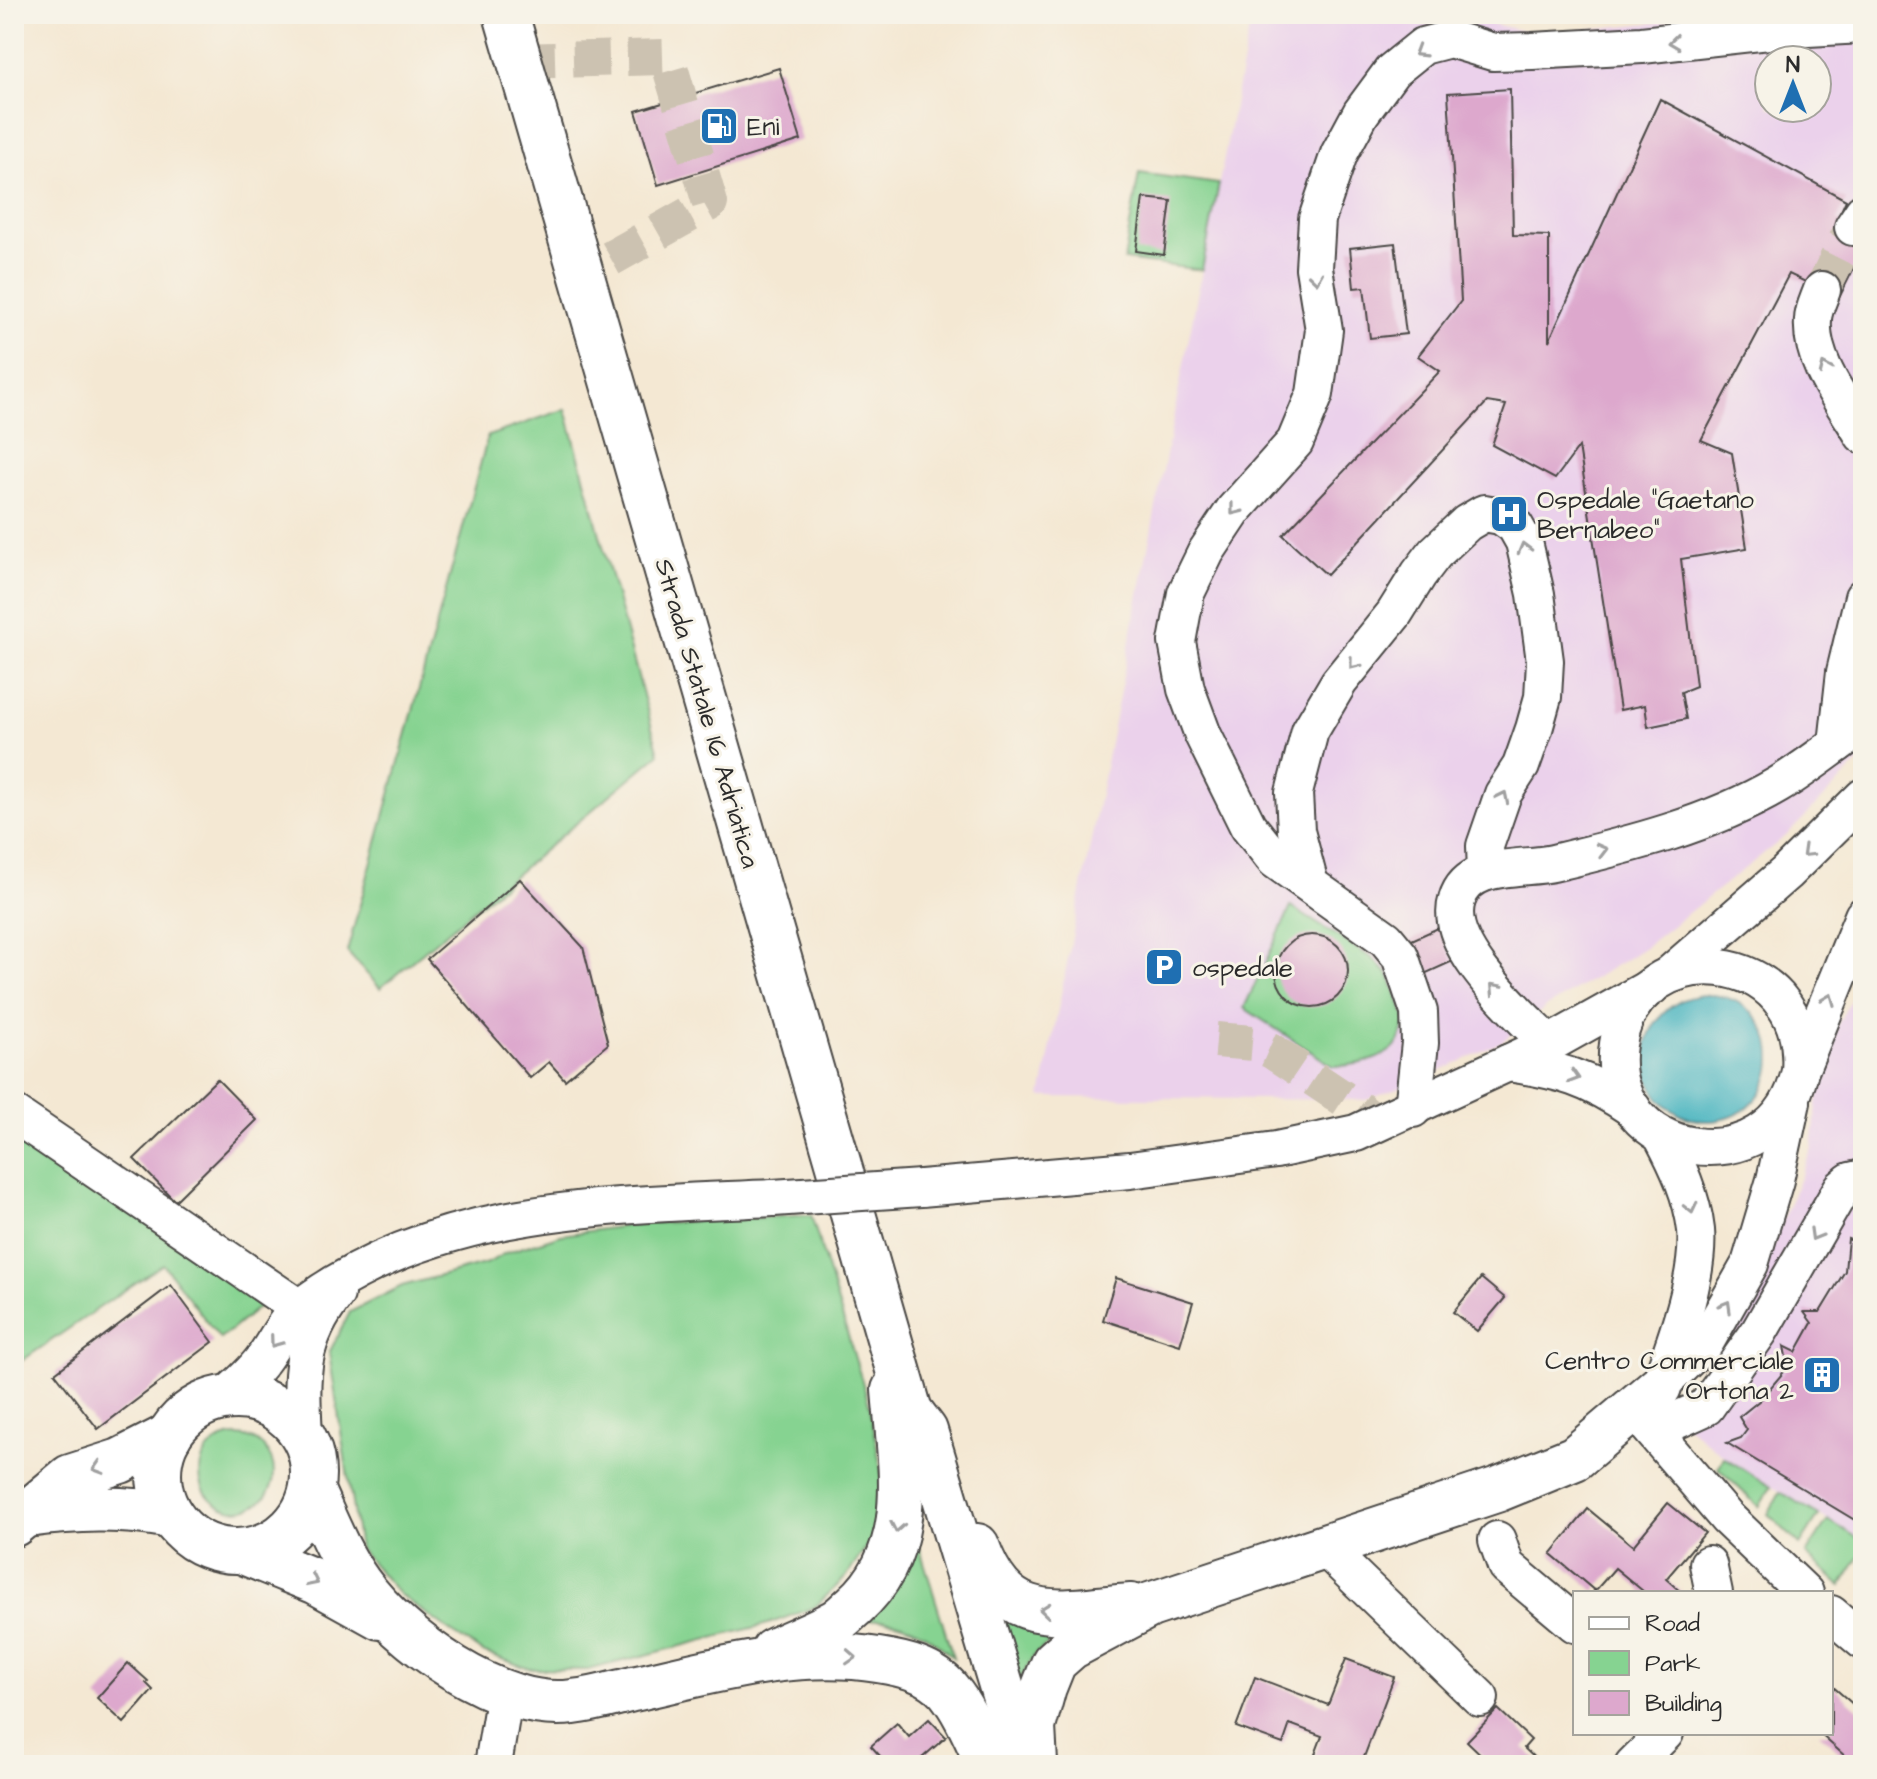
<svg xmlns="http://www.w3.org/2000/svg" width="1877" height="1779" font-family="'Architects Daughter',sans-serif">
  <rect width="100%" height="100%" fill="#f7f3e8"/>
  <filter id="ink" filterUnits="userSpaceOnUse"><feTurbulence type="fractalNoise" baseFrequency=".0125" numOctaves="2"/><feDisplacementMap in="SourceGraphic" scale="16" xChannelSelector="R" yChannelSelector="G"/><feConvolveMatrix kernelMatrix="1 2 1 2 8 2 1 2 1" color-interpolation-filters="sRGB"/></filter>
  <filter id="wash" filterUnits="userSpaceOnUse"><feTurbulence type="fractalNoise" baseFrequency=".006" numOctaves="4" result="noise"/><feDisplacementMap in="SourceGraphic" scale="32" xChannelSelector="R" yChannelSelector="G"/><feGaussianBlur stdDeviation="1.8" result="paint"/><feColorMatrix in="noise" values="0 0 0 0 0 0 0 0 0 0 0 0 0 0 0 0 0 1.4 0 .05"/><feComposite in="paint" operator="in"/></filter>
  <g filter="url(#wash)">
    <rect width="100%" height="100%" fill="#f4e8d3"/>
    <g fill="#ebd1eb" fill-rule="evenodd">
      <path d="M1252 14H1451L1536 34 1749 14H1863V758L1786 836 1641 950 1545 1008 1501 1042 1426 1078 1367 1100 1041 1097ZM1769 60H1817V108H1769Z"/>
      <polygon points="1863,976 1863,1541 1734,1464 1675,1416 1689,1402 1759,1280 1812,1148 1823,1052"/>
    </g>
    <g fill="#86d391" stroke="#587f5e" stroke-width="2">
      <polygon points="1139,173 1219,184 1202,270 1124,260"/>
      <polygon points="566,409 659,754 380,988 347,952 488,436"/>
      <path d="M1291 907 1372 958 1389 975 1406 1019C1404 1026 1402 1037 1398 1043 1384 1061 1354 1066 1333 1066L1244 1008Z"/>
      <polygon points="14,1124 272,1296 220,1339 163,1264 14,1366"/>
      <polygon points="811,1215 870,1407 884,1487 874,1535 846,1577 815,1607 768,1624 587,1670 530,1669 485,1653 454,1634 399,1594 359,1549 329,1353 350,1312 402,1286 488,1263 505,1253 561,1235 639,1224"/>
      <circle cx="237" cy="1473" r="37"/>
      <polygon points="1724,1457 1771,1487 1759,1507 1718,1468"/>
      <polygon points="1780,1492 1819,1515 1800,1545 1768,1514"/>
      <polygon points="1828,1520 1863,1541 1863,1551 1841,1586 1806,1554"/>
      <path d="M913 1526 953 1657C924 1631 904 1617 864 1620Z"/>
      <polygon points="993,1593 1083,1616 1034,1655 1018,1684"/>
    </g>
    <circle fill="#44b3bf" stroke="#386f75" stroke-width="2" cx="1708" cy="1058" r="63"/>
    <g id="blocks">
      <g fill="#dda8cd">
        <polygon points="779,68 801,140 658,185 636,111"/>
        <polygon points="1510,89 1513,235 1549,236 1549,341 1660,99 1846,200 1837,220 1863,232 1863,250 1839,298 1789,274 1701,440 1732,453 1747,548 1681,559 1696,686 1681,692 1686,719 1648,727 1645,705 1620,710 1579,447 1555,479 1492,445 1506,405 1487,402 1327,575 1283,535 1440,371 1418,356 1461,301 1448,93"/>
        <polygon points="1143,198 1171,201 1164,255 1136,251"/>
        <polygon points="1395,243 1406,334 1370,338 1364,287 1354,288 1350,248"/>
        <polygon points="520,879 583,947 608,1044 565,1080 549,1062 530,1078 427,959"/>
        <polygon points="1438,928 1453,961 1420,976 1405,943"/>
        <circle cx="1312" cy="971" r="36"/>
        <polygon points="217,1079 257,1120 175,1201 134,1159"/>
        <polygon points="1848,1239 1863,1245 1863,1525 1727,1443 1741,1438 1747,1430 1739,1417 1760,1400 1788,1367 1784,1346 1796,1352 1812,1323 1804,1312 1820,1312 1845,1271"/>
        <polygon points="1116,1278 1193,1302 1180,1345 1103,1320"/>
        <polygon points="1481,1278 1505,1298 1477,1331 1453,1312"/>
        <polygon points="171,1285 213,1342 98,1429 55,1373"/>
        <polygon points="1668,1503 1705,1533 1666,1579 1682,1593 1641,1593 1643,1591 1615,1568 1595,1591 1551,1554 1588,1509 1633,1546"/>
        <polygon points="1346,1659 1394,1677 1361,1765 1311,1765 1322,1736 1290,1724 1283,1744 1236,1727 1255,1677 1328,1705"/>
        <polygon points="128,1663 148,1681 146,1683 153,1690 124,1723 97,1698"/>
        <polygon points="1831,1685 1863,1713 1863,1765 1855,1765 1819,1733 1831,1733"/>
        <polygon points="1498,1709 1531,1740 1524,1748 1542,1765 1488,1765 1490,1763 1467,1741"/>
        <polygon points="929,1719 946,1737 914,1765 872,1765 881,1757 871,1746 897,1723 909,1737"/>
      </g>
    </g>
  </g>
  <g filter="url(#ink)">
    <use href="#blocks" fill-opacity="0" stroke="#494744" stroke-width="2"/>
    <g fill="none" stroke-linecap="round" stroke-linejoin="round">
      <g stroke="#ccc2b1" stroke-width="36" stroke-dasharray="36 18" stroke-linecap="butt">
        <polyline points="519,61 667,57 710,203 581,275"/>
        <polyline points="1822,290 1853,227"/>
        <polyline points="1216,1040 1254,1043 1272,1051 1359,1109 1377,1125"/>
      </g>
      <g stroke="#494744" stroke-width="40">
        <g id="minor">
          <polyline points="1853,227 1863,212"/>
          <path d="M1822 290C1819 299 1813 310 1813 320 1810 362 1843 401 1863 435"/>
          <polyline points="1837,744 1845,672 1863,597"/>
          <polyline points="1310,884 1296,831 1294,793 1310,731 1339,682 1394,614 1419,574 1435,553 1467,523 1484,513 1501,516 1515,526 1524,542 1536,594 1545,661 1543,697 1534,729 1521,766 1503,794 1485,846 1486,872"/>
          <polyline points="1670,974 1786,873 1863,797"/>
          <path d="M1549 1044C1520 1014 1442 947 1457 900 1468 861 1522 870 1553 863 1629 845 1710 825 1778 785 1807 768 1834 745 1863 726"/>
          <path d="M1508 1063C1561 1071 1588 1078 1633 1109"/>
          <path d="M1800 1071C1810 944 1635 932 1618 1044 1601 1159 1775 1191 1800 1071L1863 916"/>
          <polyline points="1413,1109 1420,1043 1419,1012 1400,956 1386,939 1275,860 1248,826 1203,735 1186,689 1177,642 1186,593 1206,552 1234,510 1295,442 1315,394 1324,330 1314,268 1317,219 1339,154 1361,113 1392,71 1423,46 1450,39 1493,52 1532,51 1642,45 1789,29 1863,25"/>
          <polyline points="14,1114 299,1308"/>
          <polyline points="921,1188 1130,1170 1276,1150 1356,1133 1549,1044 1651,987"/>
          <path d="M1661 1381C1676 1339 1700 1275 1696 1230 1692 1196 1678 1166 1662 1136"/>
          <polyline points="1659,1387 1705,1343 1750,1264 1775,1180 1792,1102"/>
          <path d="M224 1398C238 1386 252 1374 263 1359 275 1343 286 1318 302 1306 437 1204 612 1206 773 1198"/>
          <polyline points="1637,1413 1727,1518 1805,1593"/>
          <polyline points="1653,1431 1706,1407 1759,1332 1842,1188 1850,1181 1863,1178"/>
          <path d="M304 1436C301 1377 298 1343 336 1294"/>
          <polyline points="1497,1540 1506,1566 1575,1624"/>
          <polyline points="1325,1548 1480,1698"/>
          <polyline points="1708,1564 1714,1593"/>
          <polyline points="1831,1614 1863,1641"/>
          <polyline points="493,1765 505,1693"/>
          <polyline points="1633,1765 1665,1733"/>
        </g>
      </g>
      <g stroke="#494744" stroke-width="48">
        <g id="major">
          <polyline points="506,14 910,1411 925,1431 1025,1765"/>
          <circle cx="236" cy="1474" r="77"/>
          <path d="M312 1491C326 1522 339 1555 359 1583 400 1640 500 1713 573 1702 593 1700 613 1694 633 1689 713 1671 795 1647 878 1660 903 1664 932 1670 949 1691 966 1712 977 1741 989 1765"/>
          <path d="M25 1515C75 1509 121 1506 171 1516"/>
          <polyline points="14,1524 70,1477 120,1461 169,1436"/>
          <path d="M977 1546C1007 1630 1058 1611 1131 1606"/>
          <polyline points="241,1551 317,1582 380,1617"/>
          <path d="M773 1651C793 1641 815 1633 835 1622 842 1618 848 1611 854 1606 918 1549 900 1467 894 1390"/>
          <polyline points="1035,1763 1033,1727 1044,1687 1054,1662 1071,1647 1150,1605 1499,1489 1575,1458 1659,1387"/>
        </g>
      </g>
      <use href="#minor" stroke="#fff" stroke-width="36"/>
      <use href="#major" stroke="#fff" stroke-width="44"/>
      <g stroke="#494744" stroke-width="40" stroke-linecap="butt">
        <polyline id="minor-bridge" points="773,1198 921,1188"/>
      </g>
      <use href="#minor-bridge" stroke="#fff" stroke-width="36"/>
    </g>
    <defs><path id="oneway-chevron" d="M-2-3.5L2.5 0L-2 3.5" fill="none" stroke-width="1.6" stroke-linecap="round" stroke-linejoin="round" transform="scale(2)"/></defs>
    <g stroke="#a0a0a0">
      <use href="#oneway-chevron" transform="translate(1674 42) rotate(173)"/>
      <use href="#oneway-chevron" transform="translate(1419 52) rotate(148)"/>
      <use href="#oneway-chevron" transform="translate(1316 278) rotate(82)"/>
      <use href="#oneway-chevron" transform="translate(1825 368) rotate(-114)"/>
      <use href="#oneway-chevron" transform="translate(1235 510) rotate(128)"/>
      <use href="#oneway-chevron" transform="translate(1524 548) rotate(-105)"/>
      <use href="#oneway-chevron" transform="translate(1354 664) rotate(129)"/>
      <use href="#oneway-chevron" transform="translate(1503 797) rotate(-64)"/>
      <use href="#oneway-chevron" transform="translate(1602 850) rotate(-15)"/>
      <use href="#oneway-chevron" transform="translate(1807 852) rotate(136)"/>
      <use href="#oneway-chevron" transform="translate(1495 988) rotate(-132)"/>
      <use href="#oneway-chevron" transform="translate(1829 999) rotate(-68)"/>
      <use href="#oneway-chevron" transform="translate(1574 1077) rotate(17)"/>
      <use href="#oneway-chevron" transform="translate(1691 1208) rotate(77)"/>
      <use href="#oneway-chevron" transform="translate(1815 1235) rotate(120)"/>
      <use href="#oneway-chevron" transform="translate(1726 1306) rotate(-60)"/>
      <use href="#oneway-chevron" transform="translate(275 1342) rotate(126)"/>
      <use href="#oneway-chevron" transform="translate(98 1468) rotate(163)"/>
      <use href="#oneway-chevron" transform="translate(897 1527) rotate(101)"/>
      <use href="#oneway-chevron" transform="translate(313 1581) rotate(26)"/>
      <use href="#oneway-chevron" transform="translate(1045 1610) rotate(-174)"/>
      <use href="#oneway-chevron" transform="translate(851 1657) rotate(3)"/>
    </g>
  </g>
  <defs>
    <g id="fuel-square" transform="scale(2)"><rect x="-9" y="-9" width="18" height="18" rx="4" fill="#1f6fb2" stroke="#f7f3e8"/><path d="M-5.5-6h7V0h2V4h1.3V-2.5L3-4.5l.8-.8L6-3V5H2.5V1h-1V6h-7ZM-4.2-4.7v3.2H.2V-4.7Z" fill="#fff"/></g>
    <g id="hospital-square" transform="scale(2)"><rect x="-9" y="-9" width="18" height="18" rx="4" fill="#1f6fb2" stroke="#f7f3e8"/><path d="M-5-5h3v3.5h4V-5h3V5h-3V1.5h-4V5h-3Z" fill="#fff"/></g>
    <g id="parking-square" transform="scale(2)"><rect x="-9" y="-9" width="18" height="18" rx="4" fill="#1f6fb2" stroke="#f7f3e8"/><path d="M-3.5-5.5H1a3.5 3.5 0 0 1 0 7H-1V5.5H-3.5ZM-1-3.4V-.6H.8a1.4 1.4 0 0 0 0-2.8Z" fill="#fff"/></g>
    <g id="building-square" transform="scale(2)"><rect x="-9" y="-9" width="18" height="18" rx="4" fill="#1f6fb2" stroke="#f7f3e8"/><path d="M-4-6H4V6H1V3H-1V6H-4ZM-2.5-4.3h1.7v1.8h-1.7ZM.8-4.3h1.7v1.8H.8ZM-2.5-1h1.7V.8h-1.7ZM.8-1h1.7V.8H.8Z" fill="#fff"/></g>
  </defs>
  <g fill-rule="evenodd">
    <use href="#fuel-square" x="719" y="126"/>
    <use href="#hospital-square" x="1509" y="514"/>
    <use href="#parking-square" x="1164" y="967"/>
    <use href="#building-square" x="1822" y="1375"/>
  </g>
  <g text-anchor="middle" stroke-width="6" stroke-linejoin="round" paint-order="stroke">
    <g font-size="26" fill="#2b2b2b" stroke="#f7f3e8" text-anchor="start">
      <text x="747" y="135">Eni</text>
      <text x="1537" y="508">Ospedale "Gaetano<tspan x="1537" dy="30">Bernabeo"</tspan></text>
      <text x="1192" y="976">ospedale</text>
      <text x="1794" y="1369" text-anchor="end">Centro Commerciale<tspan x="1794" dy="30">Ortona 2</tspan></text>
    </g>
    <g font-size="26" fill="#2b2b2b" stroke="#f7f3e8">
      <text transform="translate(708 713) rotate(74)" y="9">Strada Statale 16 Adriatica</text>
    </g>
  </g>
  <rect width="1877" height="1779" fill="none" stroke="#f7f3e8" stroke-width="48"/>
  <rect x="1573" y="1591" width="260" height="144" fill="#f7f3e8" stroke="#a5a39c" stroke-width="2"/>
  <rect x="1589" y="1617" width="40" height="12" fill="#ffffff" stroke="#a5a39c" stroke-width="2"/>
  <text x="1645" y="1631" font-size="24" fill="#2b2b2b">Road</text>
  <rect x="1589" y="1651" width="40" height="24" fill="#86d391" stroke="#a5a39c" stroke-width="2"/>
  <text x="1645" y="1671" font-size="24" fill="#2b2b2b">Park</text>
  <rect x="1589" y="1691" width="40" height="24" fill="#dda8cd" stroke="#a5a39c" stroke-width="2"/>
  <text x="1645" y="1711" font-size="24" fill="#2b2b2b">Building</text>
  <g transform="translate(1793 84)"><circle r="38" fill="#f7f3e8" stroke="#a5a39c" stroke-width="2"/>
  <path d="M0-6L14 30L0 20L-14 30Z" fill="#1f6fb2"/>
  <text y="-12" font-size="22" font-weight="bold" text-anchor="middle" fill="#2b2b2b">N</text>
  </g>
</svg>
